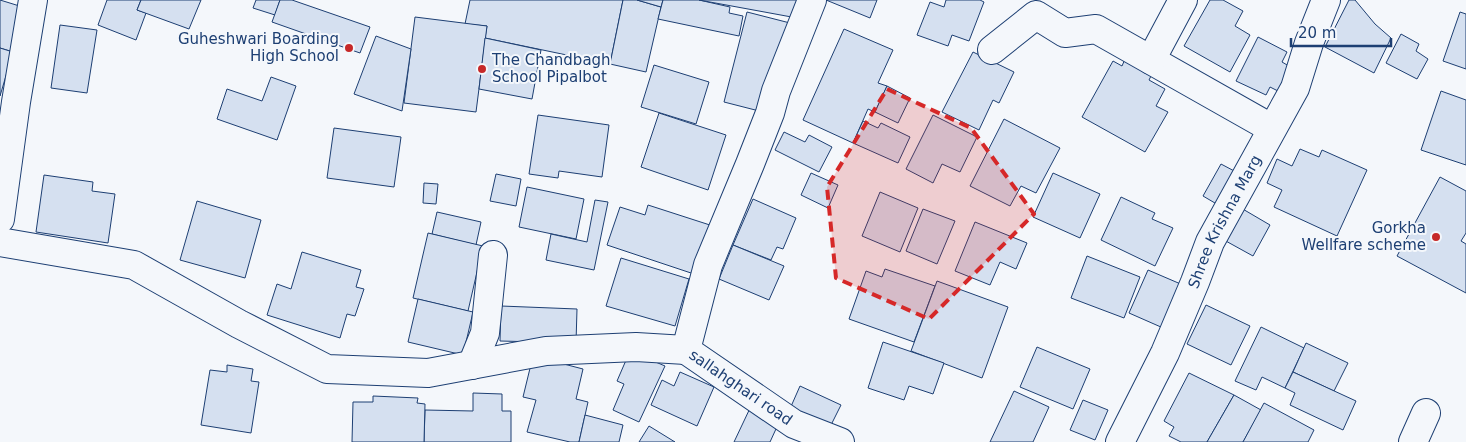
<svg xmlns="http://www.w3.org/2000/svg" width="1466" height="442" font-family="'DejaVu Sans',sans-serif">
  <rect width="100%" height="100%" fill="#f4f7fb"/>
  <g fill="#d5e0f0" stroke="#1d3f73">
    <polygon points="0,0 26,8 13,52 0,48"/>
    <polygon points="107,0 141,0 137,10 146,13 136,40 98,25"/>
    <polygon points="141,0 201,0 189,29 137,10"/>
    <polygon points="256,0 280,0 275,15 253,8"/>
    <polygon points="280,0 292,0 370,27 360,53 272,22"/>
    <polygon points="470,0 623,0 610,64 485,38 487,26 465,24"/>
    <polygon points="623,0 637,0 661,7 646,72 610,64"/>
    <polygon points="637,0 663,0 661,7"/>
    <polygon points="663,0 699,0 730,7 729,13 743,16 739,36 658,19"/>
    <polygon points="699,0 803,0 797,18"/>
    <polygon points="826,0 877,0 870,18"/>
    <polygon points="946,0 980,0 984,2 969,41 952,35 948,46 917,35 930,2 944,7"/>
    <polygon points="1210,0 1223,0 1243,11 1235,26 1250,35 1230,72 1184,46"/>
    <polygon points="1349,0 1355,0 1375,24 1391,38 1374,73 1325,47"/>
    <polygon points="747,12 790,23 767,113 724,102"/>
    <polygon points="1460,12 1466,14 1466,69 1443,61"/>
    <polygon points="415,17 487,26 476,112 404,103"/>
    <polygon points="60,25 97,30 87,93 51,88"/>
    <polygon points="844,29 893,50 878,83 887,86 875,112 868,109 853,143 803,120"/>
    <polygon points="1401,34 1419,44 1416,51 1428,59 1417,79 1386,63"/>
    <polygon points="376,36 411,49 402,111 354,94"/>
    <polygon points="1258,37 1287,52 1282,62 1294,69 1282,93 1270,87 1266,95 1236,81"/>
    <polygon points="485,38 541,50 532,99 479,89"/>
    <polygon points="0,48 13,52 0,96"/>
    <polygon points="973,52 1014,72 999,103 993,100 979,130 942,112"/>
    <polygon points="1125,59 1152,74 1149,80 1165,89 1156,106 1168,112 1145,152 1082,117 1113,61 1122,66"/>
    <polygon points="654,65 709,82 696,124 641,107"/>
    <polygon points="271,77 296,86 277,140 217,119 227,89 262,101"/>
    <polygon points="887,86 910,98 898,123 875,112"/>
    <polygon points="1441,91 1466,100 1466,165 1421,150"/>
    <polygon points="659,113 726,135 708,190 641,167"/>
    <polygon points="538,115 609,125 602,177 559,171 558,178 529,174"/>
    <polygon points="933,115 977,137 960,172 942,164 933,183 906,169"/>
    <polygon points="1004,119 1060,148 1036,193 1021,186 1010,206 970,186"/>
    <polygon points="863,121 878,128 881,123 910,137 898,163 853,143"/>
    <polygon points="334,128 401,137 394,187 327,178"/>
    <polygon points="784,132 805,142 809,135 832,147 819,172 775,150"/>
    <polygon points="1300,149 1319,157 1322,150 1367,170 1337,236 1274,207 1282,190 1267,183 1277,159 1292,166"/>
    <polygon points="1221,164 1238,173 1220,206 1203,196"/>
    <polygon points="811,173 838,185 828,208 801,195"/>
    <polygon points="1053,173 1100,194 1080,238 1033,217"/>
    <polygon points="496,174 521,179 516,206 490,201"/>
    <polygon points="44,175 93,182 92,191 115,194 108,243 36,232"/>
    <polygon points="1440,177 1466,191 1466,233 1461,241 1466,244 1466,293 1397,256"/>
    <polygon points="424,183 438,184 436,204 423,203"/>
    <polygon points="527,187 584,199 576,239 519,227"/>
    <polygon points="880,192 918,208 900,252 862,236"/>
    <polygon points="1121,197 1155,213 1152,219 1173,228 1155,266 1101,240"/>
    <polygon points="753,199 796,218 783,249 777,247 771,260 733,245"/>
    <polygon points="595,200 608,202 594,270 546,260 551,234 587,242"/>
    <polygon points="197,201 261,220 245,278 180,260"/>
    <polygon points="648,205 713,226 697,275 607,245 620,207 645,215"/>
    <polygon points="1241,208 1270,225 1253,256 1224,240"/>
    <polygon points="923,209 955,221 937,264 906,251"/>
    <polygon points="437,212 481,222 476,245 432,234"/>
    <polygon points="975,222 1027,243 1016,269 1000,262 990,285 955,271"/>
    <polygon points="428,233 483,246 468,311 413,298"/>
    <polygon points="733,245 784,266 769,300 719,279"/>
    <polygon points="302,252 361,270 356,287 364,289 355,316 347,314 340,338 267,315 277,284 291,289"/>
    <polygon points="1087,256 1140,277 1124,318 1071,298"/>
    <polygon points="621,258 689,279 675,326 606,306"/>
    <polygon points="885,269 935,286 914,342 849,319 866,271 882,277"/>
    <polygon points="1148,270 1190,288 1170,331 1129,313"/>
    <polygon points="937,281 1008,307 982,378 911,351"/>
    <polygon points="418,299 473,312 463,355 408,342"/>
    <polygon points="1206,305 1250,326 1231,365 1187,344"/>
    <polygon points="501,306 577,309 576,343 500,341"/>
    <polygon points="1261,327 1304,348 1285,388 1262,377 1256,390 1235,381"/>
    <polygon points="883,342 944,363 933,394 909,386 904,400 868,388"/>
    <polygon points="1306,343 1348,363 1334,391 1293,372"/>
    <polygon points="1037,347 1090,369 1073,409 1020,387"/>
    <polygon points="630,351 665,366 639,422 613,410 624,384 617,381"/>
    <polygon points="533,356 583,369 576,399 588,402 579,442 570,442 527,432 536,400 523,397"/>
    <polygon points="227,365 253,369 251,381 259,382 251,433 201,425 210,370 227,372"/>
    <polygon points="680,372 714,387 697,426 651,405 662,380 674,386"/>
    <polygon points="1293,372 1356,401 1343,430 1290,405 1295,393 1285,388"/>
    <polygon points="1189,373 1234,395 1207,442 1181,442 1169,436 1174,427 1164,421"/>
    <polygon points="800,386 841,405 829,429 789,411"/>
    <polygon points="1014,391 1049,407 1033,442 990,442"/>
    <polygon points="473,393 502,394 502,411 511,411 511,442 424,442 425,410 473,411"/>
    <polygon points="1234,395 1261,410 1243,442 1207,442"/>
    <polygon points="373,396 418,398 417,403 425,404 424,442 352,442 353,402 373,402"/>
    <polygon points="1083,400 1108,410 1095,440 1070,430"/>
    <polygon points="1264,403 1314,430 1308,442 1243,442"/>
    <polygon points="752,404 781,418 770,442 734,442"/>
    <polygon points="585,415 623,425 619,442 579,442"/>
    <polygon points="649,426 675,442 639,442"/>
  </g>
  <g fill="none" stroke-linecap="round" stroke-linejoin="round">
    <g stroke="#1d3f73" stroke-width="30">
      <g id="street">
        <path id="s1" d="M812 0 776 91 770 113 750 164 708 265 686 350 794 424 840 442"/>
        <polyline points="992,50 1036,15 1065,33 1096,29 1271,128"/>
        <polyline points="1151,60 1183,0"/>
        <polyline points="0,242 134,265 239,324 327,369 428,373 546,351 636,347 686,350"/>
        <polyline points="472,365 485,333 493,255"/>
        <path id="s2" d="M1120 442 1165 353 1195 282 1210 242 1295 88 1309 43 1326 0"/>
        <polyline points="1413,442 1426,413"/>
      </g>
    </g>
    <g stroke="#1d3f73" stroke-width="30">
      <polyline id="secondary" points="0,219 16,102 33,0"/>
    </g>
    <use href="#street" stroke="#f4f7fb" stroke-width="28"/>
    <use href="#secondary" stroke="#f4f7fb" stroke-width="28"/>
  </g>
  <path fill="#d62828" fill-opacity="0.2" stroke="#d62828" stroke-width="4" stroke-dasharray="10 6" stroke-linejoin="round" d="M887 89 971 128 1034 214 929 319 836 278 827 187Z"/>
  <g fill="#c62828" stroke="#f4f7fb" stroke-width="2">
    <circle cx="349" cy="48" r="5"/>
    <circle cx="482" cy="69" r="5"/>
    <circle cx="1436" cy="237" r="5"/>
  </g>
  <g text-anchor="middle" stroke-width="4" stroke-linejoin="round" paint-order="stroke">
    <g font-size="15" fill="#1d3f73" stroke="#f4f7fb" text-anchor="end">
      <text x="339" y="44">Guheshwari Boarding<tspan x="339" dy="17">High School</tspan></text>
      <text x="492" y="65" text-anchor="start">The Chandbagh<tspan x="492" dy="17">School Pipalbot</tspan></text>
      <text x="1426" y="233">Gorkha<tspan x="1426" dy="17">Wellfare scheme</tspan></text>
    </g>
    <g font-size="15" fill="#1d3f73" stroke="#f4f7fb">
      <text dy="5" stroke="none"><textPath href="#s2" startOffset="244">Shree Krishna Marg</textPath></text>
      <text dy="5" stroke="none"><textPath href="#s1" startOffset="439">sallahghari road</textPath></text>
    </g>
  </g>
  <path d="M1291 38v8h100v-8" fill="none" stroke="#1d3f73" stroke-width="2.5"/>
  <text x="1298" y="38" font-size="15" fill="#1d3f73" stroke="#f4f7fb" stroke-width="4" paint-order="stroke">20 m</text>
</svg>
